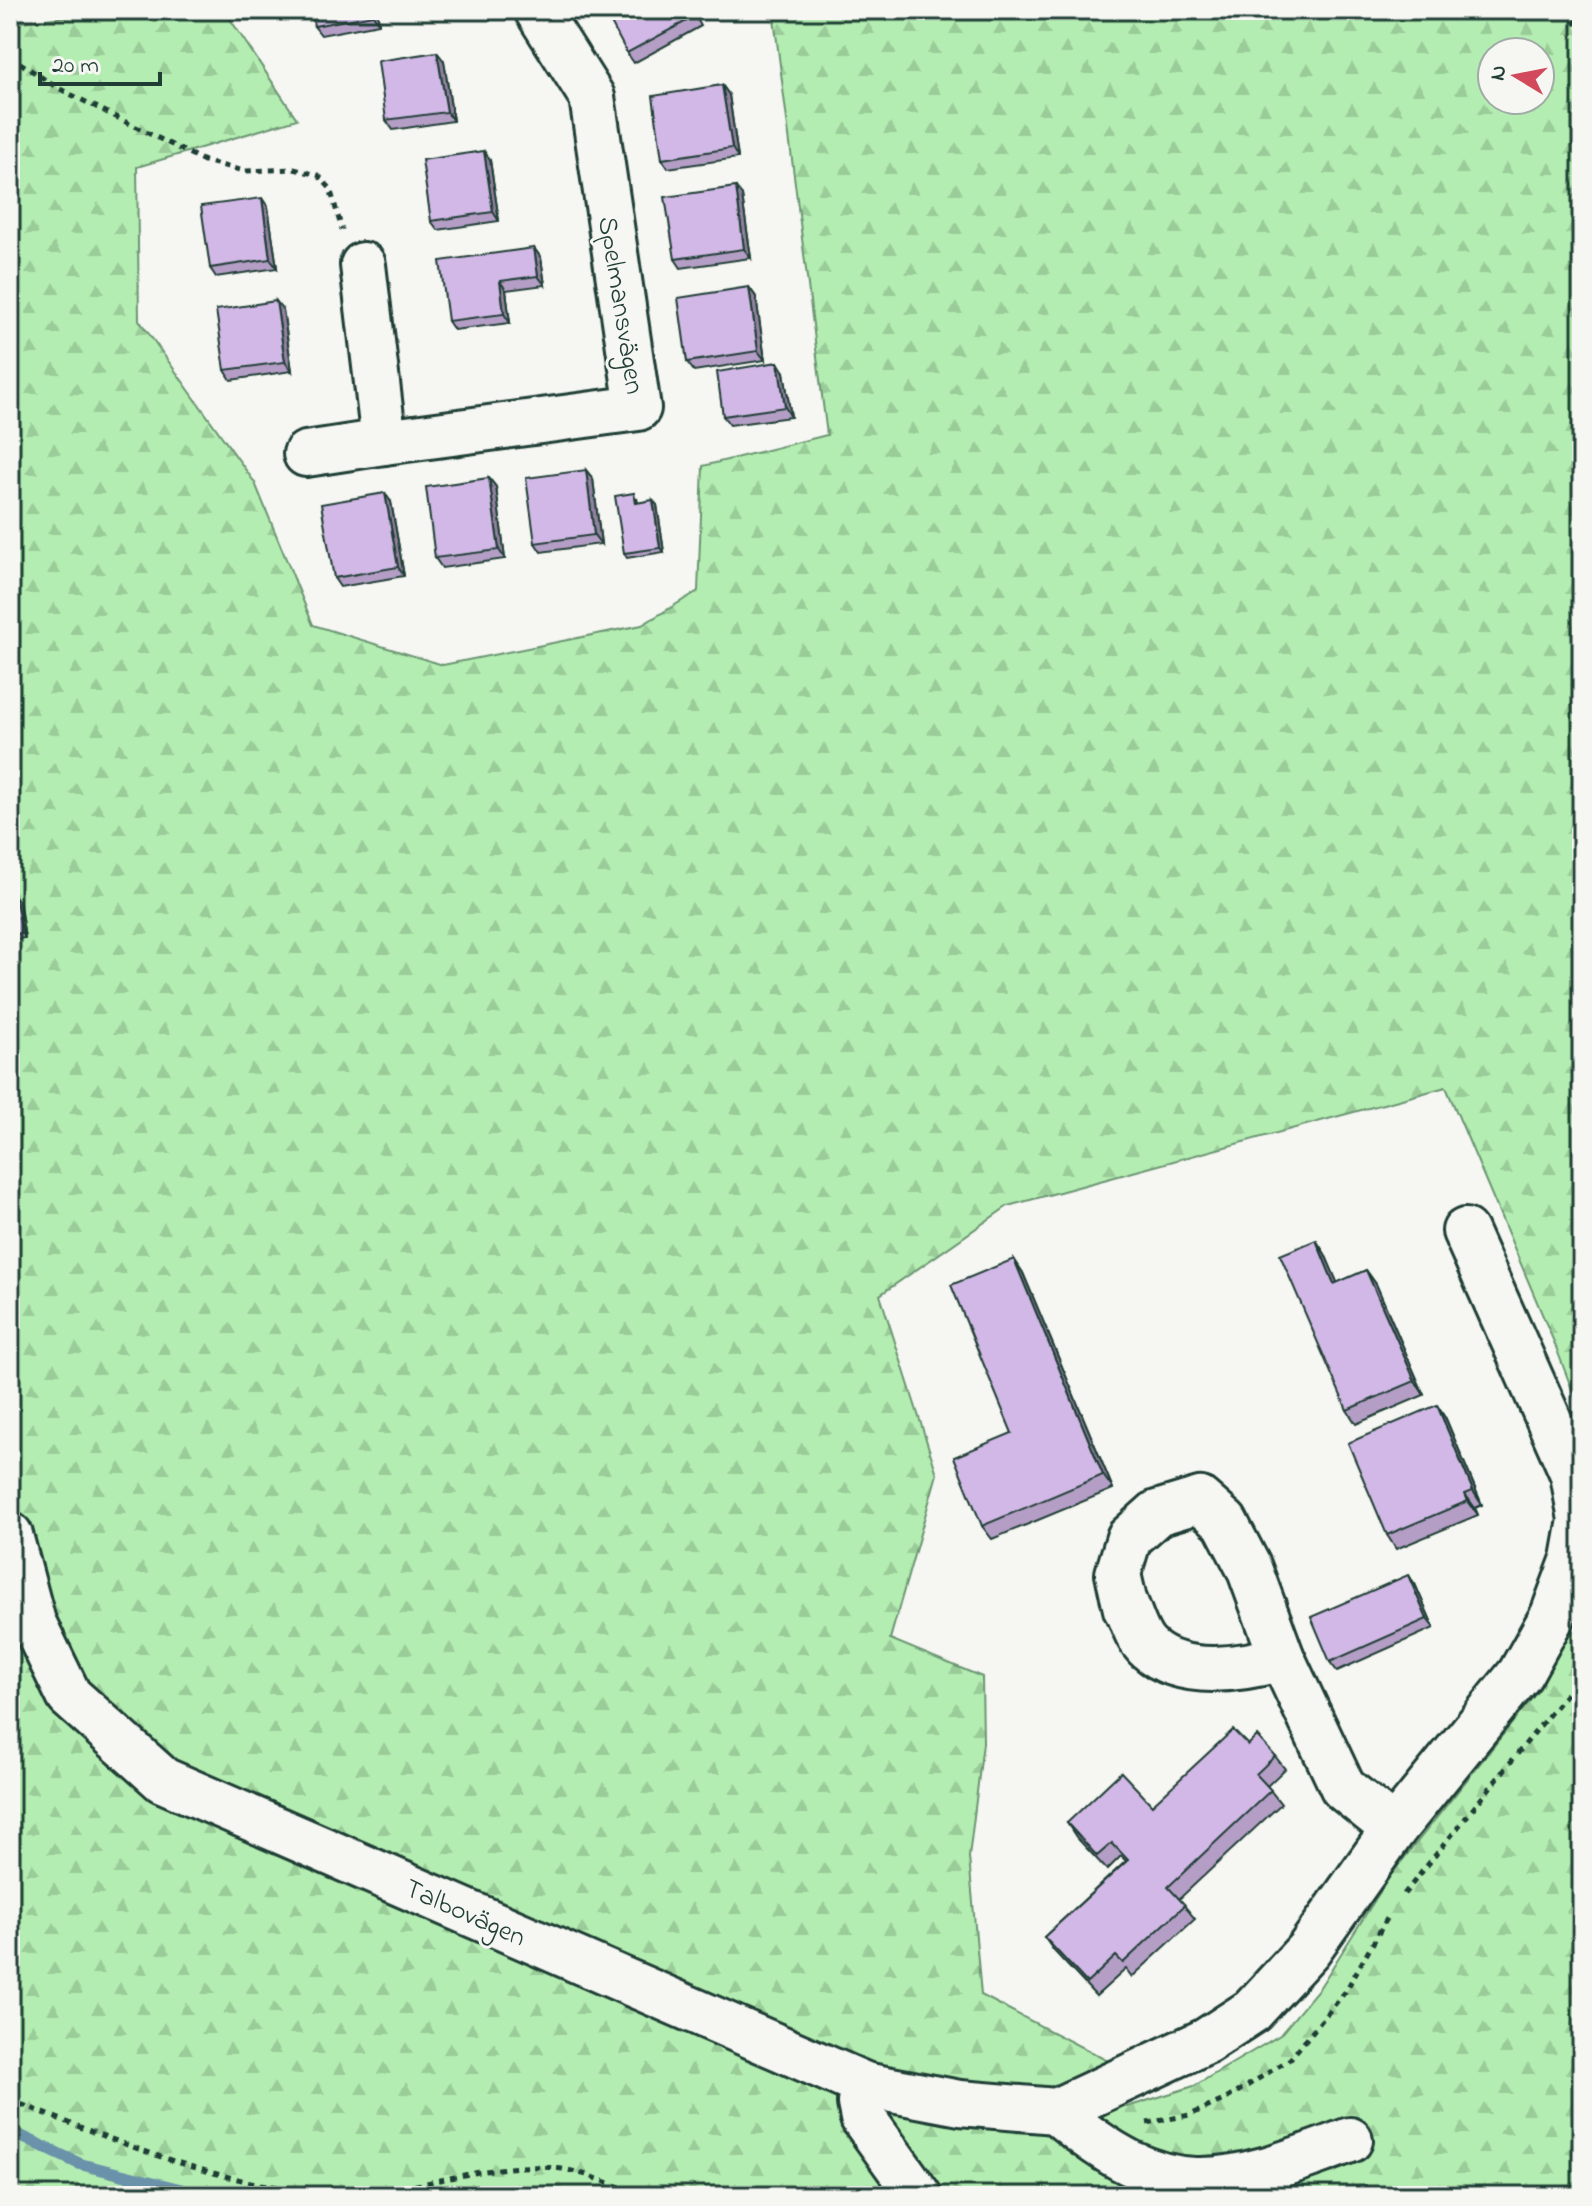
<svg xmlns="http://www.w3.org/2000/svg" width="1592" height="2206" font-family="'Indie Flower',sans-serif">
  <defs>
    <pattern id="forest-firs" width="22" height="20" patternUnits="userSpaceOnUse" patternTransform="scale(2)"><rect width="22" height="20" fill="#b4edb1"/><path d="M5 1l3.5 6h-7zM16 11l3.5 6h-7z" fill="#9acc99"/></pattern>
  </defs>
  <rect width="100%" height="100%" fill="#f6f6f2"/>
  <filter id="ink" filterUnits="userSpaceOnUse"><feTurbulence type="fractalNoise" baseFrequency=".0125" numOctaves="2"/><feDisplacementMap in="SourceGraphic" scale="16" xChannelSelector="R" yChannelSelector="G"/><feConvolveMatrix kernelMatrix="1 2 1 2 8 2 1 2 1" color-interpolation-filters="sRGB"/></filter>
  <g filter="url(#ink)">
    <path fill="url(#forest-firs)" stroke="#6a9572" stroke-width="2" fill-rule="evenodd" d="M121 10H224L297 119 137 167 139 320 255 483 313 625 443 665 642 625 698 591 703 466 827 435 773 10H1582V1416L1554 1342 1446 1087 1008 1206 880 1295 937 1474 890 1639 982 1677 983 1743 969 1857 981 1995 1108 2061 1127 2107 1194 2086 1280 2035 1320 1987 1390 1876 1541 1687 1582 1599V2196H10V18L13 23ZM1492 52H1540V100H1492Z"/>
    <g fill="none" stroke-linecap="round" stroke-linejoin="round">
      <polyline stroke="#6b92aa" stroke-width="12" points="10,2131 80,2164 207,2196"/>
      <g stroke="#1f3d34" stroke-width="50">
        <g id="minor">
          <polyline points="363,265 384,442 638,408 592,97 537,10"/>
          <polyline points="306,454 384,442"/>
          <polyline points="10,1535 33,1622 69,1696 163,1780 865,2085 960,2103 1056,2111 1206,2041 1252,2011 1309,1949 1394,1829 1520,1674 1553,1615 1574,1559 1581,1520 1573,1474 1465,1231"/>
          <path d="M1126 1605C1132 1619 1137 1639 1149 1649 1182 1679 1244 1669 1282 1658"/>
          <polyline points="1126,1609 1118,1574 1129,1538 1157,1513 1200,1500 1225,1522 1249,1568 1282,1658 1343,1788 1394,1829"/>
          <polyline points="865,2085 860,2103 863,2118 919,2196"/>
          <path d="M1056 2111C1166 2206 1219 2190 1350 2140"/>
        </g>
      </g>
      <g stroke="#1f3d34" stroke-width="5" stroke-dasharray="6 6" stroke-linecap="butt">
        <polyline points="1567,10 1582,32"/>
        <polyline points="10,56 56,87 204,161 244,171 294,169 318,175 330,188 342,230"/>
        <polyline points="1404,1894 1582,1674"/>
        <path d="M10 2100C119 2141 231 2193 350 2193 419 2193 485 2160 555 2168 583 2171 616 2186 643 2196"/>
        <polyline points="1147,2123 1190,2115 1226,2099 1290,2059 1345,1992 1389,1915"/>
      </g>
      <use href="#minor" stroke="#f6f6f2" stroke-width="44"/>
    </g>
    <g fill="#b59ec6" stroke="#1f3d34" stroke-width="2">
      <polygon points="377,10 379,24 321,35 314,26"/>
      <polygon points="692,10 701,26 634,63 627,53"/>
      <polygon points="444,61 453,121 393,130 386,120"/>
      <polygon points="722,85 729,95 738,158 668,168 662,159"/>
      <polygon points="484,151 490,160 499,221 438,230 431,221"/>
      <polygon points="742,196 751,258 681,268 675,259"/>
      <polygon points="268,207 277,268 216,277 210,268"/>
      <polygon points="534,248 541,258 545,285 506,290 510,323 454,330 448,321"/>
      <polygon points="749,287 756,297 765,360 694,371 687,362"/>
      <polygon points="276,301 283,310 292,371 231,380 225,370"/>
      <polygon points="784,372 791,417 730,425 723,416"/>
      <polygon points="586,470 593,479 601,544 541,552 535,543"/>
      <polygon points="489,478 496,487 505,559 442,568 435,558"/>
      <polygon points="637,498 638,503 657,505 664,552 627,558 624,553"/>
      <polygon points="391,502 404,576 340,587 334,578"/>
      <polygon points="10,897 19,901 25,938 10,940"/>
      <polygon points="1316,1240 1325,1254 1337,1283 1366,1270 1376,1284 1424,1395 1356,1424 1347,1410"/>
      <polygon points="1014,1259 1023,1273 1113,1489 992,1539 982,1526 1012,1433"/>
      <polygon points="1446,1419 1482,1505 1475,1508 1478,1515 1396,1549 1387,1535"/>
      <polygon points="1415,1584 1434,1628 1337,1671 1330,1662"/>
      <polygon points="1275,1756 1285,1769 1267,1786 1281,1804 1179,1899 1195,1919 1132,1977 1126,1969 1096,1996 1054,1951 1044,1937 1126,1861 1121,1856 1107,1870 1076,1837 1067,1823 1152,1805"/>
    </g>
    <g fill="#9381a1" stroke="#1f3d34" stroke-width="2">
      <polygon points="372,10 377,10 379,24 373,15"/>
      <polygon points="437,52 444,61 453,121 447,112"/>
      <polygon points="722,85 729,95 738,158 732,148"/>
      <polygon points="484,151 490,160 499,221 493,212"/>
      <polygon points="736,187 742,196 751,258 744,249"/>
      <polygon points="262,198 268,207 277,268 270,259"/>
      <polygon points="534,248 541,258 545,285 538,276"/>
      <polygon points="500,281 506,290 510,323 504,314"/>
      <polygon points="749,287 756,297 765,360 758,351"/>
      <polygon points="276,301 283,310 292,371 285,362"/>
      <polygon points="778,362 784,372 791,417 785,407"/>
      <polygon points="586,470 593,479 601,544 594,535"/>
      <polygon points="489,478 496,487 505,559 499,550"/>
      <polygon points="385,493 391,502 404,576 398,567"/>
      <polygon points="653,500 657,505 664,552 660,548"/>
      <polygon points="15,896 19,901 25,938 22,933"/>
      <polygon points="1316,1240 1325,1254 1344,1298 1334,1284"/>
      <polygon points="1014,1259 1023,1273 1113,1489 1103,1475"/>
      <polygon points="1366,1270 1376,1284 1424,1395 1415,1381"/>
      <polygon points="1437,1405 1446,1419 1482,1505 1473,1491"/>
      <polygon points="1465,1494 1475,1508 1478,1515 1468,1501"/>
      <polygon points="1408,1575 1415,1584 1434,1628 1427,1619"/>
    </g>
    <g fill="#d2b8e6" stroke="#1f3d34" stroke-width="2">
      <polygon points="311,10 372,10 373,15 314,26"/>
      <polygon points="604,10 691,10 694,17 627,53"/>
      <polygon points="437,52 447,112 386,120 378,61"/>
      <polygon points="722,85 732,148 662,159 653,96"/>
      <polygon points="484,151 493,212 431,221 422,160"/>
      <polygon points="736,187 744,249 675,259 665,197"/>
      <polygon points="262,198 270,259 210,268 201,206"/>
      <polygon points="534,248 538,276 500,281 504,314 448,321 440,261"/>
      <polygon points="749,287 758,351 687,362 678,298"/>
      <polygon points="276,301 285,362 225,370 216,310"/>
      <polygon points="778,362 785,407 723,416 717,372"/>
      <polygon points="586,470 594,535 535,543 526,478"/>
      <polygon points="489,478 499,550 435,558 426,487"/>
      <polygon points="385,493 398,567 334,578 321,504"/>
      <polygon points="634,493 636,503 653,500 660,548 624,553 615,496"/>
      <polygon points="15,896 22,933 10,935 10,897"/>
      <polygon points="1316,1240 1334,1284 1366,1270 1415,1381 1347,1410 1280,1255"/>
      <polygon points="1014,1259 1103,1475 982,1526 954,1457 1012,1433 951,1285"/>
      <polygon points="1437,1405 1473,1491 1465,1494 1468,1501 1387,1535 1348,1443"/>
      <polygon points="1408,1575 1427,1619 1330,1662 1311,1617"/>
      <polygon points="1233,1730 1248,1745 1257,1736 1275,1756 1256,1774 1271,1790 1168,1887 1185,1905 1123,1963 1116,1956 1087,1983 1044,1937 1128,1860 1112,1843 1097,1856 1067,1823 1121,1772 1152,1805"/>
    </g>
  </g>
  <g text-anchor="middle" stroke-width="6" stroke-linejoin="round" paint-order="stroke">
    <g font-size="28" fill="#1f3d34" stroke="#f6f6f2">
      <text transform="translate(623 305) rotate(81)" y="10">Spelmansvägen</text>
      <text transform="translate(466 1911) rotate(24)" y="10">Talbovägen</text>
    </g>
  </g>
  <rect width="1592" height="2206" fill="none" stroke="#f6f6f2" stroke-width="40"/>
  <rect x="20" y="20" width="1552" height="2166" fill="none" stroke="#1f3d34" stroke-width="3" filter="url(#ink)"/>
  <g transform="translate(1516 76) rotate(280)"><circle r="38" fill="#f6f6f2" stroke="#a0aca6" stroke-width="2"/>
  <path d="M0-6L14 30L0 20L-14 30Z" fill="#d1495b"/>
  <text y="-12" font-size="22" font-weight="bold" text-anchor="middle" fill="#1f3d34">N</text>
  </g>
  <path d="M40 72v12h120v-12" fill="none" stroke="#1f3d34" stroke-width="4"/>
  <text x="52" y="72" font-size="24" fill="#1f3d34" stroke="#f6f6f2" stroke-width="6" paint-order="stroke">20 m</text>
</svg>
